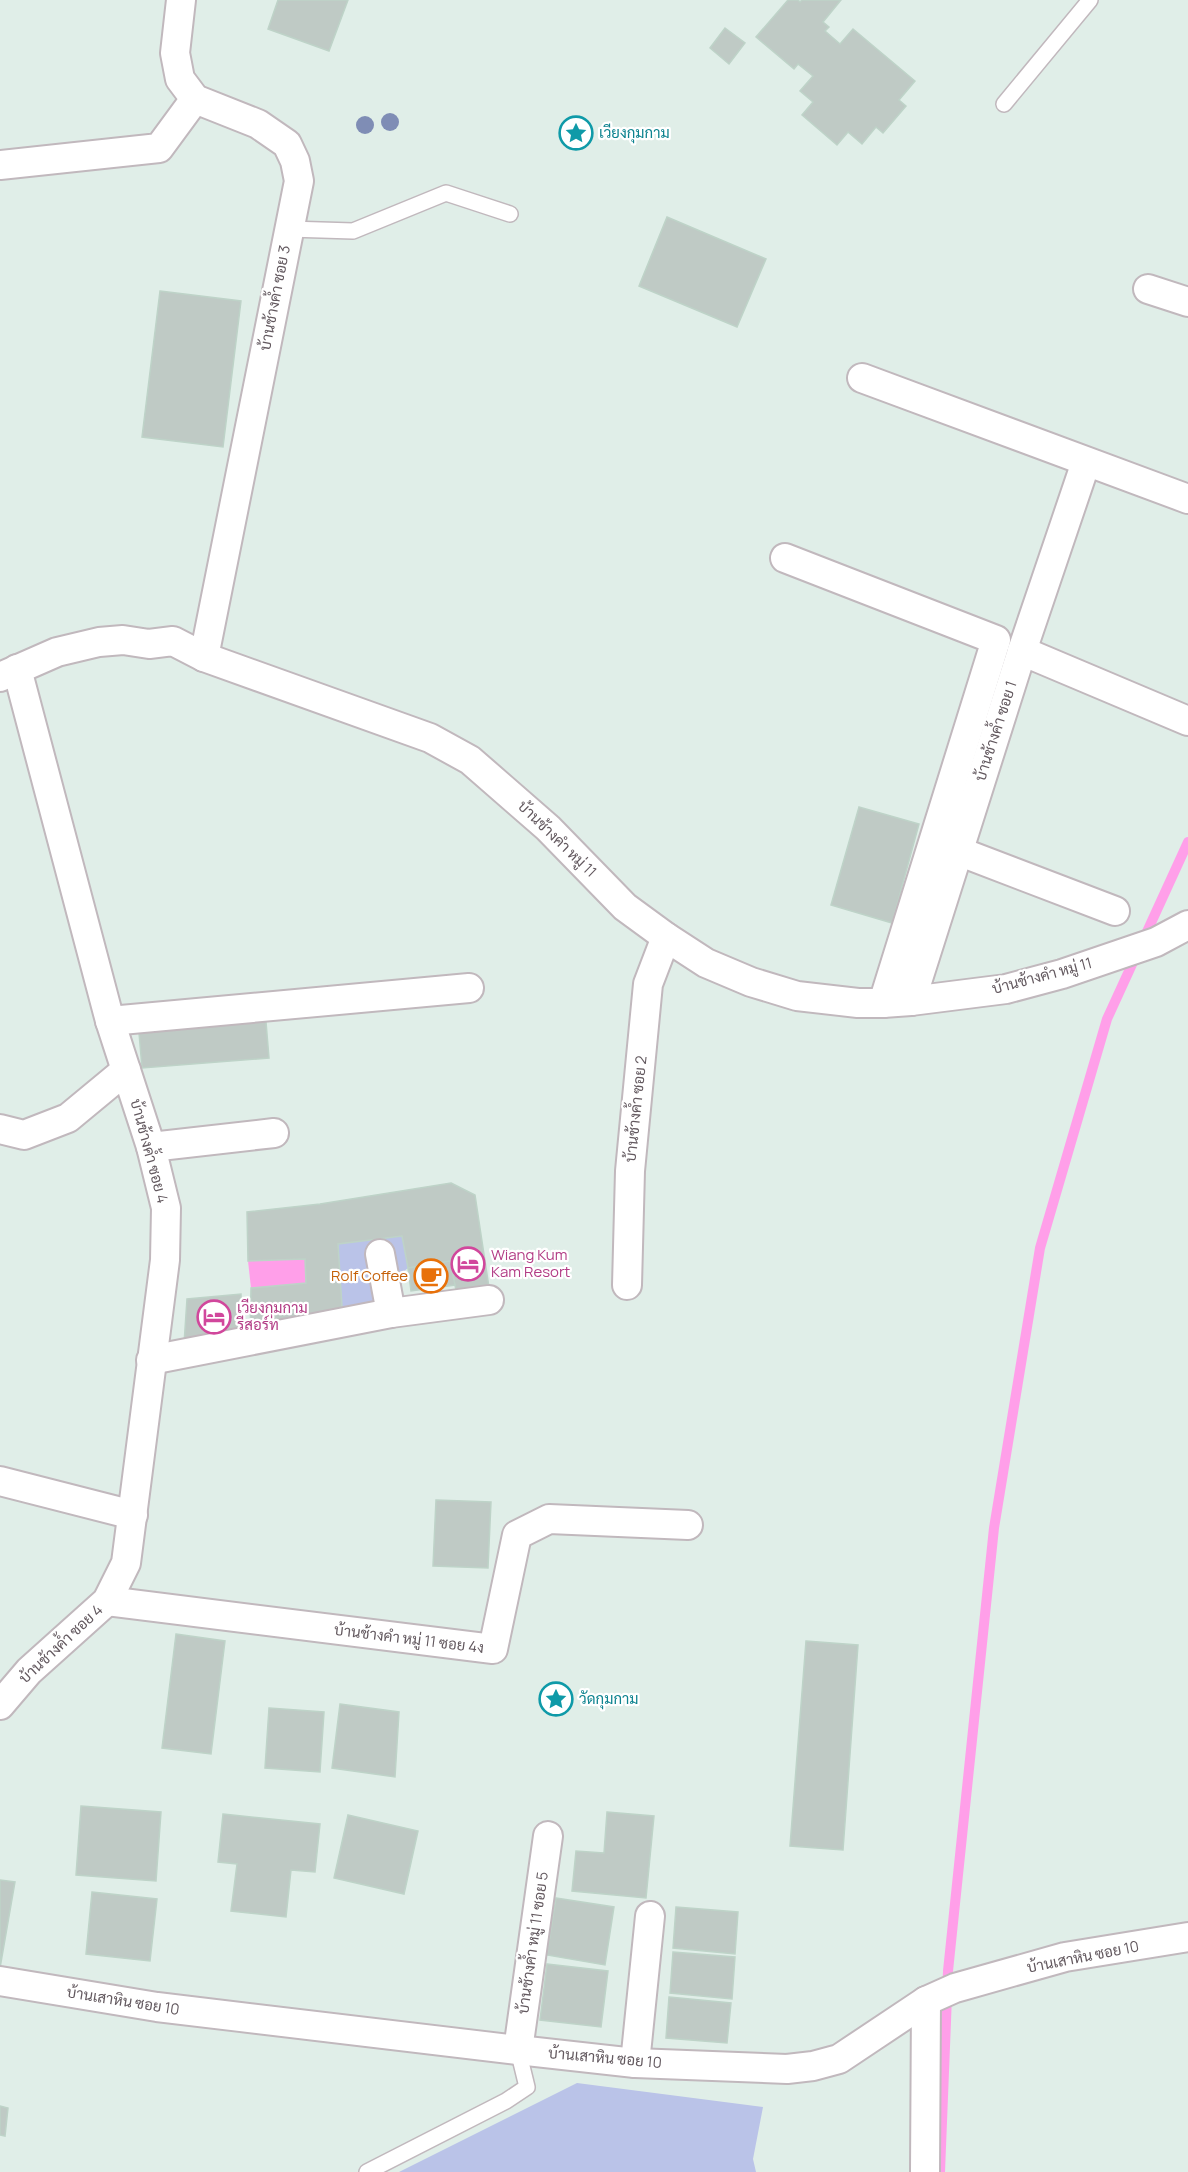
<svg xmlns="http://www.w3.org/2000/svg" width="1188" height="2172" font-family="Manrope,Sarabun,sans-serif">
  <rect width="100%" height="100%" fill="#e0eee8"/>
  <g fill="#bac3e8">
    <polygon points="402,1236 408,1268 387,1285 391,1313 343,1322 338,1244"/>
    <polygon points="577,2083 763,2107 753,2159 756,2172 399,2172"/>
  </g>
  <polygon fill="#ff9fe9" points="305,1259 306,1283 251,1288 248,1261"/>
  <g fill="none" stroke-linecap="round" stroke-linejoin="round">
    <polyline stroke="#ff9fe9" stroke-width="10" points="940,2172 948,1971 994,1528 1040,1248 1107,1019 1188,842"/>
  </g>
  <g fill="#bfcac5" stroke="#bed3c8" stroke-width="1.5">
    <polygon points="278,0 348,0 329,51 268,29"/>
    <polygon points="788,0 798,0 800,2 802,0 841,0 823,22 829,27 825,31 840,44 853,29 915,81 899,100 906,106 883,133 876,127 862,144 848,132 837,145 802,115 813,102 800,91 813,76 798,64 794,69 756,37"/>
    <polygon points="725,28 745,43 729,64 710,48"/>
    <polygon points="667,217 766,259 737,327 639,286"/>
    <polygon points="160,291 241,301 223,447 142,437"/>
    <polygon points="859,807 919,824 892,923 831,905"/>
    <polygon points="265,1010 269,1058 142,1068 138,1021"/>
    <polygon points="451,1183 475,1195 490,1294 458,1300 450,1261 408,1268 402,1236 338,1244 343,1322 250,1339 251,1288 306,1283 305,1259 248,1261 247,1212 320,1204"/>
    <polygon points="450,1261 455,1285 411,1291 408,1268"/>
    <polygon points="241,1294 242,1334 184,1344 187,1299"/>
    <polygon points="436,1500 491,1502 488,1568 433,1566"/>
    <polygon points="176,1634 225,1641 211,1754 162,1748"/>
    <polygon points="806,1641 858,1645 843,1850 790,1846"/>
    <polygon points="340,1704 399,1712 395,1777 332,1768"/>
    <polygon points="269,1708 324,1712 320,1772 265,1768"/>
    <polygon points="81,1806 161,1812 156,1881 76,1875"/>
    <polygon points="607,1812 654,1816 646,1898 572,1891 576,1851 604,1853"/>
    <polygon points="223,1814 320,1824 315,1872 291,1870 286,1917 231,1911 237,1864 218,1862"/>
    <polygon points="348,1815 418,1831 404,1894 334,1878"/>
    <polygon points="0,1880 15,1882 0,1968"/>
    <polygon points="92,1892 157,1899 150,1961 86,1954"/>
    <polygon points="556,1898 614,1907 605,1965 547,1955"/>
    <polygon points="676,1907 738,1912 735,1954 673,1948"/>
    <polygon points="673,1952 735,1957 732,1999 670,1993"/>
    <polygon points="547,1964 608,1971 601,2027 540,2020"/>
    <polygon points="669,1997 731,2003 727,2043 666,2038"/>
    <polygon points="0,2106 8,2108 5,2136 0,2135"/>
  </g>
  <g fill="none" stroke-linecap="round" stroke-linejoin="round">
    <g stroke="#c1b8bd" stroke-width="18">
      <g id="lane">
        <polyline points="1004,104 1090,0"/>
        <polyline points="289,229 353,231 446,193 510,214"/>
        <polyline points="367,2172 506,2101 527,2087 518,2050"/>
      </g>
    </g>
    <g stroke="#c1b8bd" stroke-width="32">
      <g id="street">
        <polyline points="181,0 175,53 180,79 195,99 258,124 287,144 295,161 299,181 204,657"/>
        <polyline points="0,165 159,148 195,99"/>
        <polyline points="1148,289 1188,302"/>
        <polyline points="862,378 1188,499"/>
        <polyline points="785,558 996,640 883,1003"/>
        <polyline points="1022,651 1188,721"/>
        <polyline points="0,677 57,652 99,642 123,640 149,644 173,641 204,657 430,738 470,760 548,828 625,907 666,937 706,963 751,982 797,996 858,1003 883,1003 911,1001 1006,989 1062,974 1156,942 1188,925"/>
        <polyline points="958,851 1115,911"/>
        <polyline points="911,1001 1022,651 1086,462"/>
        <polyline points="110,1021 469,988"/>
        <polyline points="0,1129 24,1135 68,1118 126,1070"/>
        <polyline points="151,1147 274,1133"/>
        <polyline points="380,1254 391,1313"/>
        <polyline points="627,1285 630,1171 648,984 666,937"/>
        <polyline points="151,1360 391,1313 489,1300"/>
        <polyline points="0,1481 133,1515"/>
        <polyline points="107,1601 493,1649 517,1535 549,1519 688,1525"/>
        <polyline points="0,1705 29,1671 107,1601 126,1563 165,1260 166,1208 151,1147 110,1021 17,669"/>
        <polyline points="0,1981 157,2007 518,2050 635,2063 787,2069 813,2066 839,2059 926,2001 955,1988 1065,1957 1188,1937"/>
        <polyline points="518,2050 548,1836"/>
        <polyline points="635,2063 650,1916"/>
        <polyline points="925,2172 926,2001"/>
      </g>
    </g>
    <use href="#lane" stroke="#fff" stroke-width="15"/>
    <use href="#street" stroke="#fff" stroke-width="28"/>
  </g>
  <g fill="#7f8db5">
    <circle cx="390" cy="122" r="9"/>
    <circle cx="365" cy="125" r="9"/>
  </g>
  <defs>
    <g id="sight-ring" transform="scale(1.725)"><circle r="9.5" fill="#fff" stroke="#0f9aa8" stroke-width="1.5"/><path d="M0-6L1.8-2.2L6-1.7L2.9 1.2L3.7 5.4L0 3.3L-3.7 5.4L-2.9 1.2L-6-1.7L-1.8-2.2Z" fill="#0f9aa8"/></g>
    <g id="hotel-ring" transform="scale(1.725)"><circle r="9.5" fill="#fff" stroke="#d1479c" stroke-width="1.5"/><path d="M-6-4.5h1.5V1H6V5H4.5V3h-9V5H-6ZM-4 0a1.8 1.8 0 1 1 3.6 0ZM.5 0V-2.5h3Q6-2.5 6 0Z" fill="#d1479c"/></g>
    <g id="cafe-ring" transform="scale(1.725)"><circle r="9.5" fill="#fff" stroke="#e8710a" stroke-width="1.5"/><path d="M-5.5-4.5H6V0H3Q3 3.5 0 3.5H-2.5Q-5.5 3.5-5.5 0ZM3-3.2v2h1.7v-2ZM-6 4.5H4V6H-6Z" fill="#e8710a"/></g>
  </defs>
  <g fill-rule="evenodd">
    <use href="#sight-ring" x="576" y="133"/>
    <use href="#hotel-ring" x="468" y="1264"/>
    <use href="#cafe-ring" x="431" y="1276"/>
    <use href="#hotel-ring" x="214" y="1317"/>
    <use href="#sight-ring" x="556" y="1699"/>
  </g>
  <g text-anchor="middle" stroke-width="4.5" stroke-linejoin="round" paint-order="stroke">
    <g font-size="15" fill="#0d838f" stroke="#fff" text-anchor="start">
      <text x="599" y="138">เวียงกุมกาม</text>
      <text x="579" y="1704">วัดกุมกาม</text>
    </g>
    <g font-size="15" fill="#63595f" stroke="#fff">
      <text transform="translate(275 298) rotate(-79)" y="5">บ้านช้างค้ำ ซอย 3</text>
      <text transform="translate(996 731) rotate(-72)" y="5">บ้านช้างค้ำ ซอย 1</text>
      <text transform="translate(557 839) rotate(44)" y="5">บ้านช้างคำ หมู่ 11</text>
      <text transform="translate(1042 976) rotate(-15)" y="5">บ้านช้างคำ หมู่ 11</text>
      <text transform="translate(636 1109) rotate(-84)" y="5">บ้านช้างค้ำ ซอย 2</text>
      <text transform="translate(149 1151) rotate(75)" y="5">บ้านช้างค้ำ ซอย 4</text>
      <text transform="translate(409 1639) rotate(7)" y="5">บ้านช้างคำ หมู่ 11 ซอย 4ง</text>
      <text transform="translate(61 1644) rotate(-43)" y="5">บ้านช้างค้ำ ซอย 4</text>
      <text transform="translate(533 1943) rotate(-82)" y="5">บ้านช้างค้ำ หมู่ 11 ซอย 5</text>
      <text transform="translate(1083 1957) rotate(-11)" y="5">บ้านเสาหิน ซอย 10</text>
      <text transform="translate(123 2001) rotate(9)" y="5">บ้านเสาหิน ซอย 10</text>
      <text transform="translate(605 2058) rotate(5)" y="5">บ้านเสาหิน ซอย 10</text>
    </g>
    <g font-size="15" fill="#b23c85" stroke="#fff" text-anchor="start">
      <text x="491" y="1260">Wiang Kum<tspan x="491" dy="17">Kam Resort</tspan></text>
      <text x="237" y="1313">เวียงกุมกาม<tspan x="237" dy="17">รีสอร์ท</tspan></text>
    </g>
    <g font-size="15" fill="#c56008" stroke="#fff" text-anchor="end">
      <text x="408" y="1281">Rolf Coffee</text>
    </g>
  </g>
</svg>
